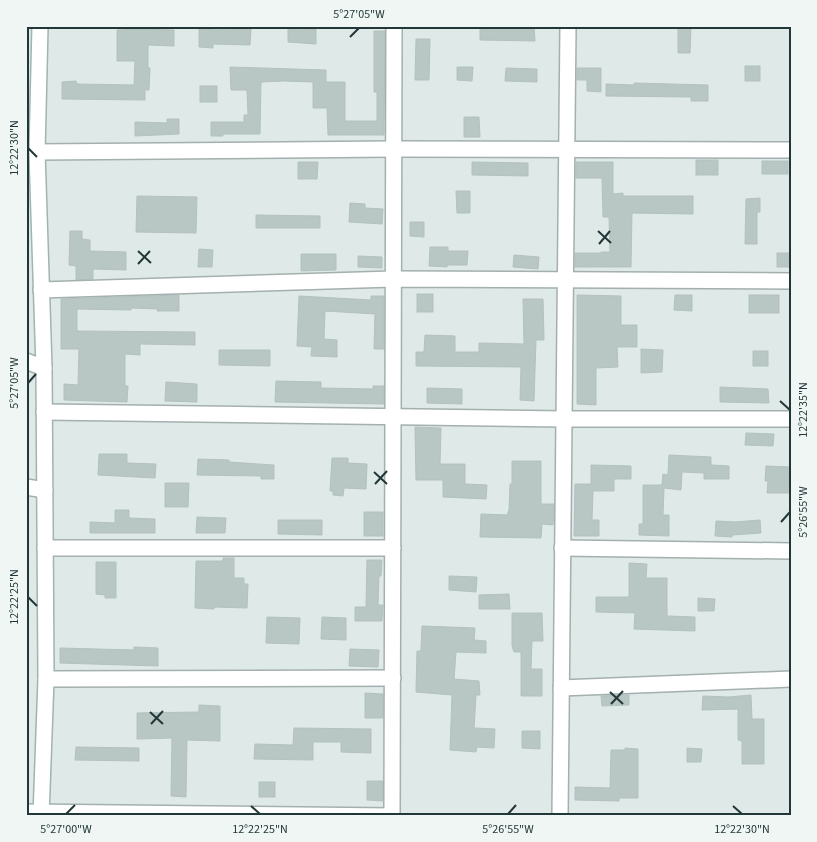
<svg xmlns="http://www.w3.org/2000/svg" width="817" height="842" font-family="'Source Sans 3',sans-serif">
  <rect width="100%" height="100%" fill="#dfe9e7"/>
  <g fill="#b8c6c4" stroke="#b2c2bf">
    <polygon points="480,26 534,26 535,41 480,40"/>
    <polygon points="678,26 691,26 690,53 678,53"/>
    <polygon points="288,27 316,29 316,44 288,42"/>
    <polygon points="219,28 251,29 250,45 213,44 213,48 199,47 199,29 219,30"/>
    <polygon points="136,29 174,30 174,46 148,45 148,68 150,68 149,90 145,90 145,100 62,99 62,82 76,81 77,84 134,85 135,61 117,61 117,30"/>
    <polygon points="374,31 385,31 384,135 328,135 327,108 313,108 313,82 284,81 261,82 260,134 223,134 223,136 211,136 211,122 244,122 244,115 248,115 247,90 231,90 230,67 326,70 326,82 345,82 345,121 377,121 377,92 374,92"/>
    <polygon points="416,39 430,39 429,80 415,80"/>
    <rect x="745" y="66" width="15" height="15"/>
    <polygon points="457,67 473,67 472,81 457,80"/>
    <polygon points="506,68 537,69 537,82 505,81"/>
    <polygon points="577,68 601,68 601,92 587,91 587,80 577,80"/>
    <polygon points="634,83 708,85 708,101 691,101 691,97 606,96 606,84 634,85"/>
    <rect x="200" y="86" width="17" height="16"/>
    <polygon points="464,117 479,117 480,137 464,137"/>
    <polygon points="167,119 179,119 179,134 135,136 135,122 167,123"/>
    <rect x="696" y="160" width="22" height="15"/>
    <rect x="762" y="161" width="26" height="13"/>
    <polygon points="298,162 318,162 317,179 298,179"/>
    <polygon points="472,162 528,163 528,176 472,175"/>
    <polygon points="576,162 613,162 613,194 623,193 623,196 693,196 693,214 632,213 631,267 575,267 575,253 601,253 601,252 610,252 609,217 603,217 602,178 576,178"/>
    <polygon points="456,191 470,191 470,213 457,213"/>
    <polygon points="137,196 197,197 196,233 136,232"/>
    <polygon points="760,198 760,212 757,212 757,244 745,244 746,199"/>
    <polygon points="350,203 365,204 365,208 383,209 382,224 349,222"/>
    <polygon points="256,215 320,216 320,228 256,228"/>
    <polygon points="410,222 424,222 424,237 410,236"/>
    <polygon points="70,231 82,231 82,239 90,240 90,251 126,252 126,270 93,269 93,279 76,280 76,266 69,265"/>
    <polygon points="430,247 448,247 448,251 468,251 467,265 447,265 447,267 429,266"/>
    <polygon points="199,249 213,250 212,267 198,267"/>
    <rect x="777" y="253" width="14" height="14"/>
    <polygon points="301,254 336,254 336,270 301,271"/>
    <polygon points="514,255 539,257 538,269 513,267"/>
    <polygon points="358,256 382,257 382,268 358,267"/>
    <rect x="417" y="294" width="16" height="18"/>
    <polygon points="179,295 179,311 157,311 158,309 131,308 131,310 77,309 77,331 195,332 195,345 140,344 140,355 125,354 125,386 128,386 127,402 64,400 64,384 78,385 79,349 61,349 61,299"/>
    <polygon points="577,295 621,296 621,325 637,325 637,347 617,347 618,367 596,368 596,405 577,404"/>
    <polygon points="675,295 692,295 692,311 674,310"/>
    <rect x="749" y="295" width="30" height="18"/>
    <polygon points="299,296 371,300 371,296 384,296 384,349 374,349 375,314 325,311 324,339 337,340 337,357 311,356 312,347 297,346"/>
    <polygon points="523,299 543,299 544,340 536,340 534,401 520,400 521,367 416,366 416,352 424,352 425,335 455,336 455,352 479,352 479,343 524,344"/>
    <polygon points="641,349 663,350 662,372 641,373"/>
    <polygon points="219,350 270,350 270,366 219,365"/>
    <rect x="753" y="351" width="15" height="15"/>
    <polygon points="276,381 321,382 321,388 373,389 373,386 384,386 384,404 275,402"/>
    <polygon points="166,382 197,384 197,402 165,401"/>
    <polygon points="720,387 768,389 769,403 720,402"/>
    <polygon points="427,388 462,389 462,404 427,403"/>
    <polygon points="415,427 441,428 440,464 465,464 465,484 487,485 486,499 443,497 443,480 416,480"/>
    <polygon points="746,433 774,434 773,446 745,445"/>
    <polygon points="99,454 127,454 127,463 156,464 155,478 98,475"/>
    <polygon points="669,455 711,457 711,465 729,466 729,479 704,479 704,473 682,472 681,490 664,488 663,515 669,515 669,536 639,535 639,524 643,524 643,485 662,485 663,474 668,475"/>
    <polygon points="332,458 348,458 348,463 367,464 366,489 344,488 343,496 333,495 333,491 330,491"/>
    <polygon points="198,459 229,460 229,462 274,465 274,479 261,479 261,476 197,475"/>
    <polygon points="512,461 541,461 541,504 554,504 553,525 542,524 541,538 480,537 481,514 507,515 509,510 510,484 512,484"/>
    <polygon points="591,465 631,466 631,479 614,479 614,491 593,491 592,520 599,520 599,536 574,536 575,484 591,484"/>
    <polygon points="766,466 791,467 791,493 767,493 768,481 765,481"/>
    <polygon points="165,483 189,483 188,507 165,507"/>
    <polygon points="115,510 129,510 129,518 155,519 155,533 90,533 90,522 115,523"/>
    <rect x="364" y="512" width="19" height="24"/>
    <polygon points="197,517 226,518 225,533 196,533"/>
    <polygon points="278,520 322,520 322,535 278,534"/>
    <polygon points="760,520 761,533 732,535 732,537 715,536 716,521 735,522"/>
    <polygon points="223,558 234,558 234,578 244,578 244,584 248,584 247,608 214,607 214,609 195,608 196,561 223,561"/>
    <polygon points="367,560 382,560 381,576 379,576 378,605 383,605 382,621 355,621 355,607 366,607"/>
    <polygon points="96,562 116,562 116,598 105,598 105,595 96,594"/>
    <polygon points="629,563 647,564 646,578 667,578 667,616 695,617 695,631 634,629 635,613 596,612 596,597 629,597"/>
    <polygon points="449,576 477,577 476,592 449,590"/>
    <polygon points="509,594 510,609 479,609 479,595"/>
    <polygon points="698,598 715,599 714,611 698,611"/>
    <polygon points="512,613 542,613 543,641 532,641 531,669 542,669 542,696 521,696 521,652 514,652 512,646"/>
    <polygon points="267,617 300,618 299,644 266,643"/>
    <polygon points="322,617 346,618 346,640 321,639"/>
    <polygon points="422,626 475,628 474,640 486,641 486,653 456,652 454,679 479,681 480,695 476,695 474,728 495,729 494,748 477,747 476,752 450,750 452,695 416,692 417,651 421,651"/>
    <polygon points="134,647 158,648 158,666 60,663 60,648 134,650"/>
    <polygon points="350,649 379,650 378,667 349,666"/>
    <polygon points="365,693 383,694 383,718 365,718"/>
    <polygon points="629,695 629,705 602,706 601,696"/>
    <polygon points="751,695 752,719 764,719 764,764 742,764 742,741 738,740 738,709 702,710 703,696 729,697"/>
    <polygon points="199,705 220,706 220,741 187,740 186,797 171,796 172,738 137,739 137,713 199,712"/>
    <polygon points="294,728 371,729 371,753 341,752 341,742 313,742 313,760 254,759 255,744 293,745"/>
    <polygon points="522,731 540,731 540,749 522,748"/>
    <polygon points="76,747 139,748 139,761 75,760"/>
    <polygon points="625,748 638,749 638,798 619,798 619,801 575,800 575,787 610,788 611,750 625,750"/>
    <polygon points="687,748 702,749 701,762 687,762"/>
    <polygon points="367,781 383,781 383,801 367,800"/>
    <rect x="259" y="782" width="16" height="15"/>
  </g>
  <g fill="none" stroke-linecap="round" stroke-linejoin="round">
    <g stroke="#a3b0af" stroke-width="18">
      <g id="street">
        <polyline points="37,152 393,149 791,150"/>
        <polyline points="41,290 393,279 791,281"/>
        <polyline points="26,361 44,368"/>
        <polyline points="44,412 564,419 791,419"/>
        <polyline points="26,487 45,490"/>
        <polyline points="45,548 393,548"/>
        <polyline points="562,548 791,551"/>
        <polyline points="46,679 393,678"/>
        <polyline points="561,688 791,679"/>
        <polyline points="26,812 392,816 394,26"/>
        <polyline points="560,816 568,26"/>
      </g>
    </g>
    <g stroke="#a0b4b1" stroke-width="18">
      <polyline id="secondary" points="40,26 37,152 44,368 46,679 41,816"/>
    </g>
    <use href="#street" stroke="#fff" stroke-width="15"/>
    <use href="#secondary" stroke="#fff" stroke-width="15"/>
  </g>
  <path fill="none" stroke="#223737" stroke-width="2" d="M350 37 359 28M28 148 37 157M598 231 611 243M599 244 610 231M138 251 151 263M138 264 150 251M28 383 36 374M780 401 790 410M374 472 387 484M375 484 387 471M781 522 790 512M28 597 37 606M610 692 623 704M611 704 623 691M150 712 163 724M151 724 163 711M251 806 260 814M733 806 742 814M66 814 75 805M508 814 516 805"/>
  <rect width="817" height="842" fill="none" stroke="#eff6f4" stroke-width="55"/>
  <rect x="28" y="28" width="762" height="786" fill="none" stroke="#223737" stroke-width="2"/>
  <g font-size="12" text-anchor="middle" fill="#223737">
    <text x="359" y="18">5°27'05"W</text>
    <text transform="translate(14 148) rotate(-90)" y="4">12°22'30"N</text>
    <text transform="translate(14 383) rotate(-90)" y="4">5°27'05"W</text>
    <text transform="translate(803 410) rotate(-90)" y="4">12°22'35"N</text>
    <text transform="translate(803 512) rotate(-90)" y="4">5°26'55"W</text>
    <text transform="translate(14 597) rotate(-90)" y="4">12°22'25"N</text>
    <text x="66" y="833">5°27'00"W</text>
    <text x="260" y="833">12°22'25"N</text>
    <text x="508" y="833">5°26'55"W</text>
    <text x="742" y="833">12°22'30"N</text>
  </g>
</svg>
